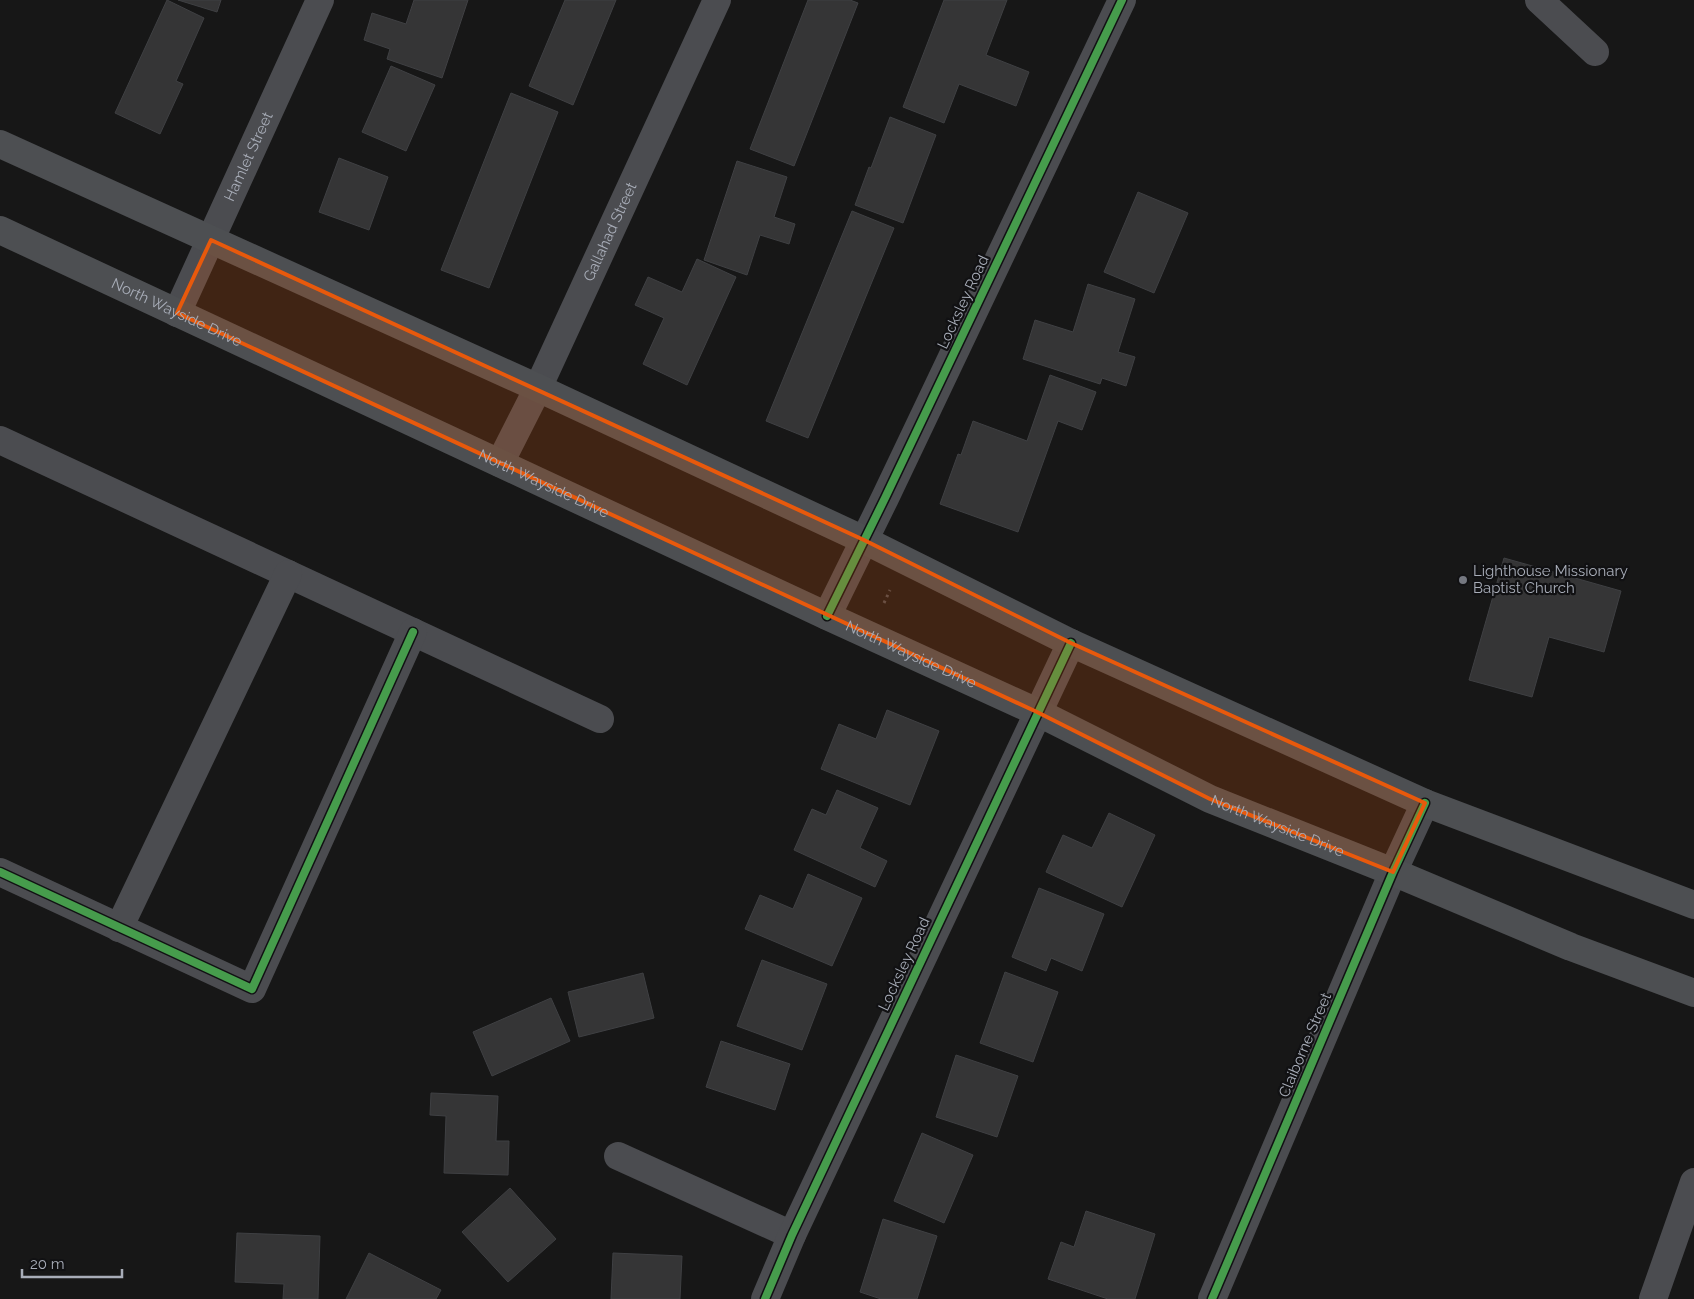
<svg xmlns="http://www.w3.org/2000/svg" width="1694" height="1299" font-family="Raleway,sans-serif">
  <rect width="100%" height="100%" fill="#171717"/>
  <g fill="#353536" stroke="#3f4043">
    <polygon points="167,0 204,18 176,81 183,84 160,134 115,113"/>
    <polygon points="178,0 221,0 217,12"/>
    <polygon points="414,0 468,0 442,78 387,59 390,49 364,40 372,13 406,24"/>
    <polygon points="565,0 616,0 573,105 529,86"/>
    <polygon points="808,0 850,0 858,3 794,166 750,149"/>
    <polygon points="944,0 1007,0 986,55 1029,72 1016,106 959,84 944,123 903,107"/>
    <polygon points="391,66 435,85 406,151 362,132"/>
    <polygon points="511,93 558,112 489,288 441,270"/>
    <polygon points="890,117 936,135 903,223 855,205 869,167 871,168"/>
    <polygon points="339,158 388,177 369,230 319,212"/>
    <polygon points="737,161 787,177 774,217 795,224 789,244 760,235 747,275 704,260"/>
    <polygon points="1138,192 1188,213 1154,293 1104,272"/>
    <polygon points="852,211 894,228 808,438 766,421"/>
    <polygon points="697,259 736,277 687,385 643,364 664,318 635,305 648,277 682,292"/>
    <polygon points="1088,284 1135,299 1118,352 1135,357 1126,386 1102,378 1100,384 1023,359 1035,320 1073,332"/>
    <polygon points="1050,375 1096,392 1082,430 1058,421 1018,532 940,504 958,454 961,455 973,421 1027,441"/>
    <polygon points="1504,558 1621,591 1604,652 1549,637 1532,697 1469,680"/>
    <polygon points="887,710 939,731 910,805 821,769 839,724 876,739"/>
    <polygon points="837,790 878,808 860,848 887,861 875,887 794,850 812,809 826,815"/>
    <polygon points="1109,813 1155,835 1122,907 1046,872 1063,835 1092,848"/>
    <polygon points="808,874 862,898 832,966 745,929 760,895 793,909"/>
    <polygon points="1039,888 1104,914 1082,971 1051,958 1046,971 1012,957"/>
    <polygon points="762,960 827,984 802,1050 737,1026"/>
    <polygon points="1005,972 1058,992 1033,1062 980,1043"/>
    <polygon points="643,973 654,1018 579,1037 568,992"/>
    <polygon points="551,998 570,1041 492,1076 473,1032"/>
    <polygon points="721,1041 790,1064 775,1110 706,1087"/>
    <polygon points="956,1055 1018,1076 997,1137 936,1117"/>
    <polygon points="431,1093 498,1096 496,1141 509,1141 508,1175 444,1173 446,1116 430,1115"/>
    <polygon points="922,1133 973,1155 944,1223 894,1201"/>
    <polygon points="510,1188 556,1239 508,1282 462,1232"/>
    <polygon points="1086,1211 1155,1234 1135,1299 1108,1299 1048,1279 1061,1242 1074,1247"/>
    <polygon points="883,1219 937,1236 917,1299 881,1299 860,1292"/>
    <polygon points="237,1233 320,1236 318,1299 283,1299 284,1284 235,1282"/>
    <polygon points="369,1253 441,1290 436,1299 346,1299"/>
    <polygon points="613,1253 682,1256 680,1299 611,1299"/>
  </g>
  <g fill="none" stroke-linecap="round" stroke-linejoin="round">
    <polyline stroke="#4d4e52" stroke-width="3" stroke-dasharray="2.5 4" stroke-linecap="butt" points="884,603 890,590"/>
    <g stroke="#4b4c50" stroke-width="28">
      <polyline points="1539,0 1595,52"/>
      <path id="s1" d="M177 313 320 0"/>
      <polyline points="0,440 600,719"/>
      <path id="s2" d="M500 463 538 388 717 0"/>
      <polyline points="827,616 885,498 1122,0"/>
      <polyline points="0,872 252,989 413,632"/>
      <polyline points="119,928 288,574"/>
      <polyline points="618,1156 792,1235"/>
      <polyline points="765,1299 792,1235 1071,643"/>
      <polyline points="1212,1299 1393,872 1425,803"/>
      <polyline points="1653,1299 1694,1182"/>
    </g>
    <g stroke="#4d4f52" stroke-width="28">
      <polyline points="0,144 538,388 864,540 1071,643 1425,803 1694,905"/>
      <path id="s3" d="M0 230 827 616 1037 712 1210 799 1393 872 1571 947 1694 993"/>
    </g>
    <g stroke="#111113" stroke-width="11">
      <g id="cycleway">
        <polyline points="827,616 885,498 1122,0"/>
        <polyline points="0,872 252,989 413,632"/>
        <polyline points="765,1299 792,1235 1071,643"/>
        <polyline points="1212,1299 1393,872 1425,803"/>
      </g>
    </g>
    <use href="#cycleway" stroke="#469c4c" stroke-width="8"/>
  </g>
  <path fill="#e8590c" fill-opacity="0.2" stroke="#e8590c" stroke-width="4" stroke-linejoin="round" d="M211 240 864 540 1071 643 1425 803 1393 872 1210 799 1037 712 177 313Z"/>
  <circle fill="#757880" stroke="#111113" stroke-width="2" cx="1463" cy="580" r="5"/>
  <g text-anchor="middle" stroke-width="4.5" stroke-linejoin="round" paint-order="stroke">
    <g font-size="15" fill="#a8adb8" stroke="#111113">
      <text dy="5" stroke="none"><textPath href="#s1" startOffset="172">Hamlet Street</textPath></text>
      <text dy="5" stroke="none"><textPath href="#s2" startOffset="256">Gallahad Street</textPath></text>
      <text transform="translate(963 302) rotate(-65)" y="5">Locksley Road</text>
      <text dy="5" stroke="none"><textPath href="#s3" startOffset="195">North Wayside Drive</textPath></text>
      <text dy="5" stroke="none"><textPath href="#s3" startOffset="600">North Wayside Drive</textPath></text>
      <text dy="5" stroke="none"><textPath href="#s3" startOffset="1005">North Wayside Drive</textPath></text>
      <text dy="5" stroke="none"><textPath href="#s3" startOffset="1410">North Wayside Drive</textPath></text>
      <text transform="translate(904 964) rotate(-65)" y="5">Locksley Road</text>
      <text transform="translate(1305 1045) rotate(-67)" y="5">Claiborne Street</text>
    </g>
    <g font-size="15" fill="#a8adb8" stroke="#111113" text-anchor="start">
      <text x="1473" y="576">Lighthouse Missionary<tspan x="1473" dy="17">Baptist Church</tspan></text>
    </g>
  </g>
  <path d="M22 1269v8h100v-8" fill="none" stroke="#a8adb8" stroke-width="2.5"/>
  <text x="30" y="1269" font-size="15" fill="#a8adb8" stroke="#111113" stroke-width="4" paint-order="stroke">20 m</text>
</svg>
